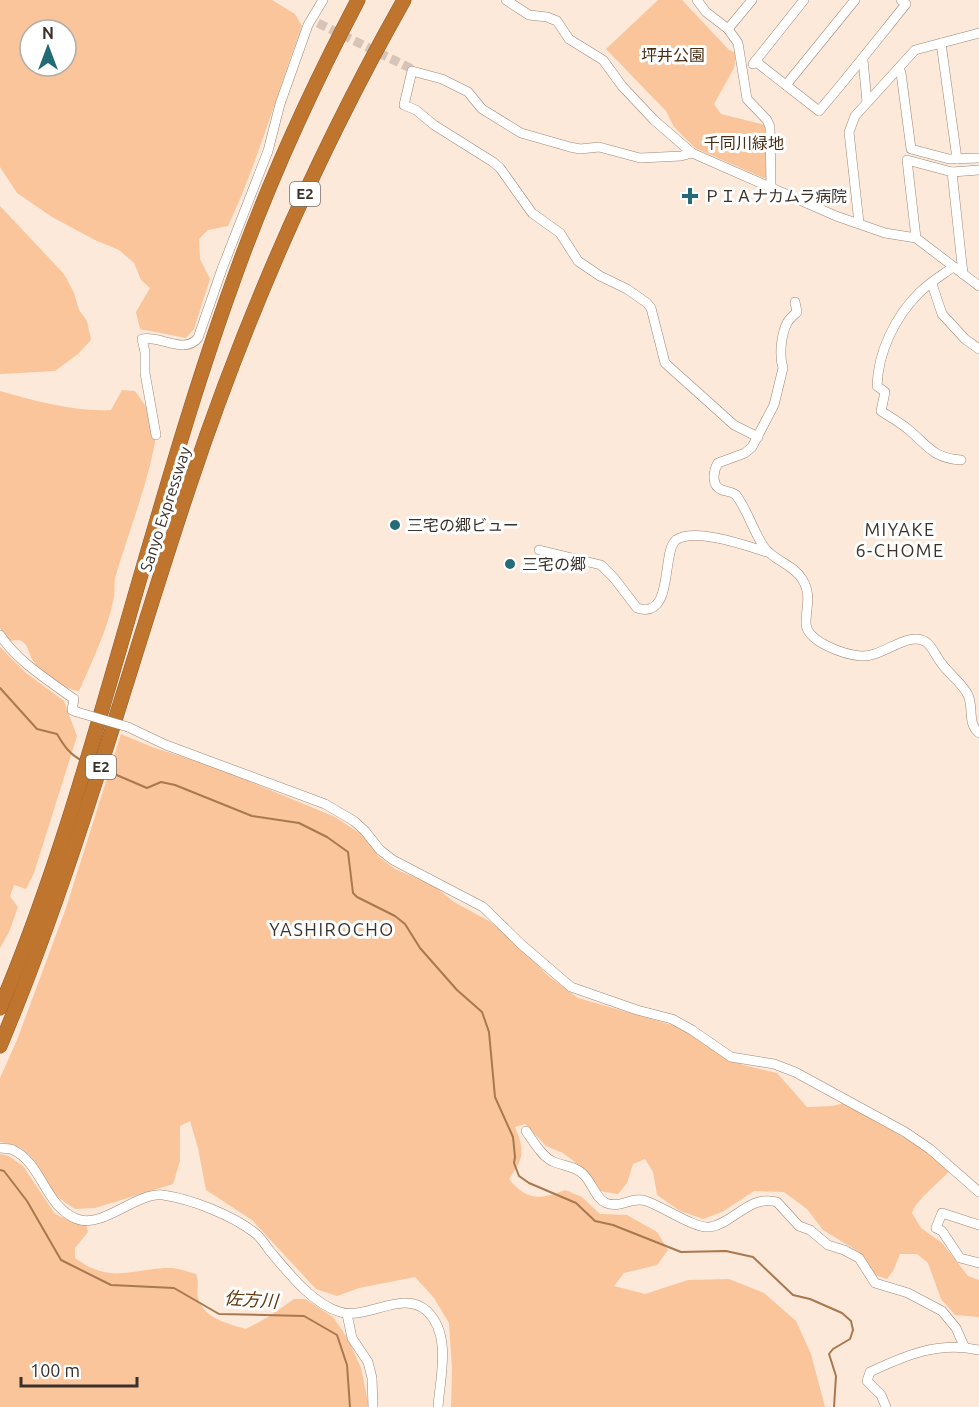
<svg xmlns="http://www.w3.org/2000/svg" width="979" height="1407" font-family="Ubuntu,'Noto Sans JP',sans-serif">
  <rect width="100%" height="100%" fill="#fce9da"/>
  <g fill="#fac59a" fill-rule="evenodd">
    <path d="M0 0H272L295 14 302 26C277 93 258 162 228 226L208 230 199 239 200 259 210 279 194 329 186 338 140 329 136 312 150 288 141 280 134 263 119 250 95 240 52 217 17 193 0 167ZM30 30H66V66H30Z"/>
    <polygon points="658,0 682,0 729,50 736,53 734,68 714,104 721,114 765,125 766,179 695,148 674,127 666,111 606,49"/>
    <polygon points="0,206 64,274 74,293 79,310 87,321 91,340 78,354 55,371 0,374"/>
    <path d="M122 390 135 391 158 424C151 477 130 527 115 578 114 584 115 590 114 597 108 629 92 661 79 691 63 689 40 673 32 659 29 654 28 645 23 642 19 639 13 641 9 641L0 628V391C36 401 74 412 111 410Z"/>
    <polygon points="0,647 26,673 64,701 77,736 34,873 26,889 14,885 10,896 18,907 9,932 0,948"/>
    <path d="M121 734 152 747 220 769 335 817 367 838 378 856 395 869 433 885 454 902 489 921 518 944 546 974 578 998 679 1027 707 1046 743 1065 777 1073 807 1107 832 1106 845 1103 925 1150 949 1171C940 1182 915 1201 912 1213L921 1228 942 1243 968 1276 979 1280V1317L955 1315 941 1299 928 1263 917 1254H900L893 1271 887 1279 875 1275 859 1252 823 1230 807 1209 784 1192 754 1191 722 1212 703 1219 680 1211 657 1195 653 1172 645 1159 633 1164 627 1183 618 1194 599 1191 585 1170 563 1153 546 1146 525 1124 515 1127C525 1151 524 1158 509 1179 527 1201 540 1200 565 1190L582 1197 600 1214 627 1215 657 1232 668 1250 657 1265 624 1273 614 1286 645 1294 688 1280 729 1279 764 1293 796 1321 811 1354 825 1407H451L452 1369 449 1323 434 1298 415 1277 359 1288 337 1296 316 1289 252 1220 206 1190 198 1148 190 1121 180 1126V1161L173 1184 95 1208 75 1209C69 1205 61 1200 56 1195 36 1170 37 1147 0 1142V1078L17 1040 66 908Z"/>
    <path d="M0 1154 9 1156 23 1166 55 1214 75 1223 86 1224 88 1232 75 1248V1258C113 1286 133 1267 173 1268 181 1269 189 1272 196 1274 200 1285 196 1290 198 1298 203 1318 228 1324 246 1329L268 1317 294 1299H305L333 1317 348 1339 361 1368 369 1407H0Z"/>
  </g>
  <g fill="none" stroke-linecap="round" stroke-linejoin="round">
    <g stroke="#a8784e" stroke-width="2">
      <path d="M0 688 37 729 57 734C64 746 70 755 83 761"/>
      <polyline points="105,770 147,788 161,782 175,785 252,816 299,823 327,837 348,852 353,893 357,897 395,916 405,924 420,948 457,990 482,1012 489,1032 495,1097 513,1137 515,1157 514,1163 519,1176 529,1183 576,1203 595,1221 613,1225 681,1252 726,1251 753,1257 793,1295 810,1299 842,1313 851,1321 853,1330 850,1339 833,1349 829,1354 836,1376 834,1407"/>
      <polyline points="0,1170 4,1171 27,1201 61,1260 111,1285 174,1288 219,1314 304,1316 337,1335 347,1365 350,1407"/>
    </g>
    <polyline stroke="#d5c4b7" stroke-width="9" stroke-dasharray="9 4.5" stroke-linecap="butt" points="318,23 410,68 412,71"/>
    <g stroke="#9d8776" stroke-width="10">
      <g id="minor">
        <polyline points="506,0 529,15 547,17 557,21 569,39 603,60 622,86 654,120 692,153 836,216 885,233 916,238 979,286"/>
        <polyline points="697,0 706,12 728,29 738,43 747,99 767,120 770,127 771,186"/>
        <polyline points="728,29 752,0"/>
        <polyline points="941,43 957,159"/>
        <polyline points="863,60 867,102"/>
        <path d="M755 61 819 111C849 76 877 40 906 4L901 0"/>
        <polyline points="753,64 804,0"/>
        <polyline points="898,69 901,73 911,149 949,159 979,158"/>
        <polyline points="786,85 855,0"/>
        <polyline points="692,153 681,156 640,158 599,147 580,149 570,147 521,133 482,109 468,92 442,79 412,71 404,105 416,110 434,125 493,162 500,168 532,213 560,233 578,261 600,276 627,289 647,303 651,308 665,363 734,425 758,437"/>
        <polyline points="952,172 963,274"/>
        <polyline points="859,223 849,132 855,116 915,50 979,33"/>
        <polyline points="916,238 907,160 952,172 979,170"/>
        <path d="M953 267C942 275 929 283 919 293 895 317 878 352 877 386L885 392 881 411C890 417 901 423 909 430 928 446 933 458 961 460"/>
        <polyline points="932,284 942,314 965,339 979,349"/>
        <path d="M795 302 797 312C794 315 789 319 787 323 781 335 779 356 783 368L774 405 752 447 745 453 718 463C713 471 711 486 722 490 727 492 731 491 736 495 748 511 753 531 764 547 774 561 793 564 802 579 812 594 806 607 806 623 806 642 846 655 861 656 882 658 908 630 926 642 933 647 936 657 942 664 950 675 962 683 968 695 974 709 967 723 979 733"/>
        <path d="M156 435 145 373V352L142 339C160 335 184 355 198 338L222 269 268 151 280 104 308 25 323 0"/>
        <path d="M539 550 601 565 614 578 637 608C675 620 661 551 676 540 695 527 747 546 767 552"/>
        <path d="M0 635C18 662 48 680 74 699L72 710 77 712"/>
        <polyline points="128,727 166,745 325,804 354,821 365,831 380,850 393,860 483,907 522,945 571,987 637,1010 672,1019 692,1030 731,1057 774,1064 795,1072 905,1132 930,1149 979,1192"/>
        <path d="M526 1131C534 1142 542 1157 554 1162 564 1166 575 1166 583 1174 592 1182 595 1198 606 1203 620 1209 632 1196 646 1201 662 1206 695 1229 710 1227 734 1223 750 1194 777 1202L799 1226 810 1230 828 1245 844 1250 859 1258 875 1283 908 1293 942 1311 956 1328 964 1346"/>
        <path d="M0 1148C4 1149 10 1148 13 1150 42 1163 45 1207 77 1219 103 1229 136 1192 163 1195 191 1199 232 1215 255 1233 260 1237 265 1244 269 1250 287 1271 312 1304 340 1312 368 1320 403 1289 427 1311 452 1335 440 1377 438 1407"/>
        <polyline points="979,1225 942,1213 936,1228 942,1231 960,1258 979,1263"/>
        <polyline points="347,1314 352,1338 368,1362 372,1378 373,1407"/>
        <path d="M886 1407 881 1395 867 1381 870 1372C906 1355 939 1341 979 1350"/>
      </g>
    </g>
    <g stroke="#905d2c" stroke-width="15">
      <g id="highway">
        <path d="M0 1008C59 869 98 723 140 578 168 482 196 385 230 290 265 190 309 93 358 0"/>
        <path d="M0 1046C77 863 127 672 190 484 246 316 317 154 404 0"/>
      </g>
    </g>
    <use href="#minor" stroke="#fff" stroke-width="9"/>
    <use href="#highway" stroke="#bf752d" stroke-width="14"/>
    <g stroke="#9d8776" stroke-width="10" stroke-linecap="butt">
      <polyline id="minor-bridge" points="77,712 128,727"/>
    </g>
    <use href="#minor-bridge" stroke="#fff" stroke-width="9"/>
  </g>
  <g fill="#236b77" stroke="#fff" stroke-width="2">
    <path d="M687 187h6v6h6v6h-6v6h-6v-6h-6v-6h6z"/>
    <circle cx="395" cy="525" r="6"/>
    <circle cx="510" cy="564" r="6"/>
  </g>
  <g text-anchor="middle" stroke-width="6" stroke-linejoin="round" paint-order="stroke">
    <g fill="#fff" stroke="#756f6a" stroke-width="1.5">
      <rect x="290" y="182" width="30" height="24" rx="4.5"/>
      <rect x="86" y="755" width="30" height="24" rx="4.5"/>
    </g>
    <g font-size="15" font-weight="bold" fill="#3a312a">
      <text x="305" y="199">E2</text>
      <text x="101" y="772">E2</text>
    </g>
    <g font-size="16" fill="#492e16" stroke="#fff">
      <text x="673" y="61">坪井公園</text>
      <text x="744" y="149">千同川緑地</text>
    </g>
    <g font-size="16" fill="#3a312a" stroke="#fff" text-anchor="start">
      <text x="704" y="202">ＰＩＡナカムラ病院</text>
      <text x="407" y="531">三宅の郷ビュー</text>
      <text x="522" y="570">三宅の郷</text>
    </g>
    <g font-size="16" fill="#3a312a" stroke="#fff">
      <text transform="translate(165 509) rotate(-72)" y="6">Sanyo Expressway</text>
    </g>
    <g font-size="18" letter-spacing="1.5" fill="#3a312a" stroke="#fff">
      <text x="900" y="536">MIYAKE<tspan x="900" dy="21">6-CHOME</tspan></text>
      <text x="332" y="936">YASHIROCHO</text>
    </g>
    <g font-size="18" font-style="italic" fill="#62370b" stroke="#fff">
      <text transform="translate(251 1300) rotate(4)" y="6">佐方川</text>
    </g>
  </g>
  <g transform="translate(48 48)"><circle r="28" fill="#ffffff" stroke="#b0adaa" stroke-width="1.5"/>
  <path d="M0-4.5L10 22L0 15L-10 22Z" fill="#236b77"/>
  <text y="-9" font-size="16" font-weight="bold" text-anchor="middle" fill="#3a312a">N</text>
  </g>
  <path d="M21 1377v9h116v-9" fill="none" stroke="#3a312a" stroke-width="3"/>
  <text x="30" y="1377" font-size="18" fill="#3a312a" stroke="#ffffff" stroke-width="4.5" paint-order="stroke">100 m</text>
</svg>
